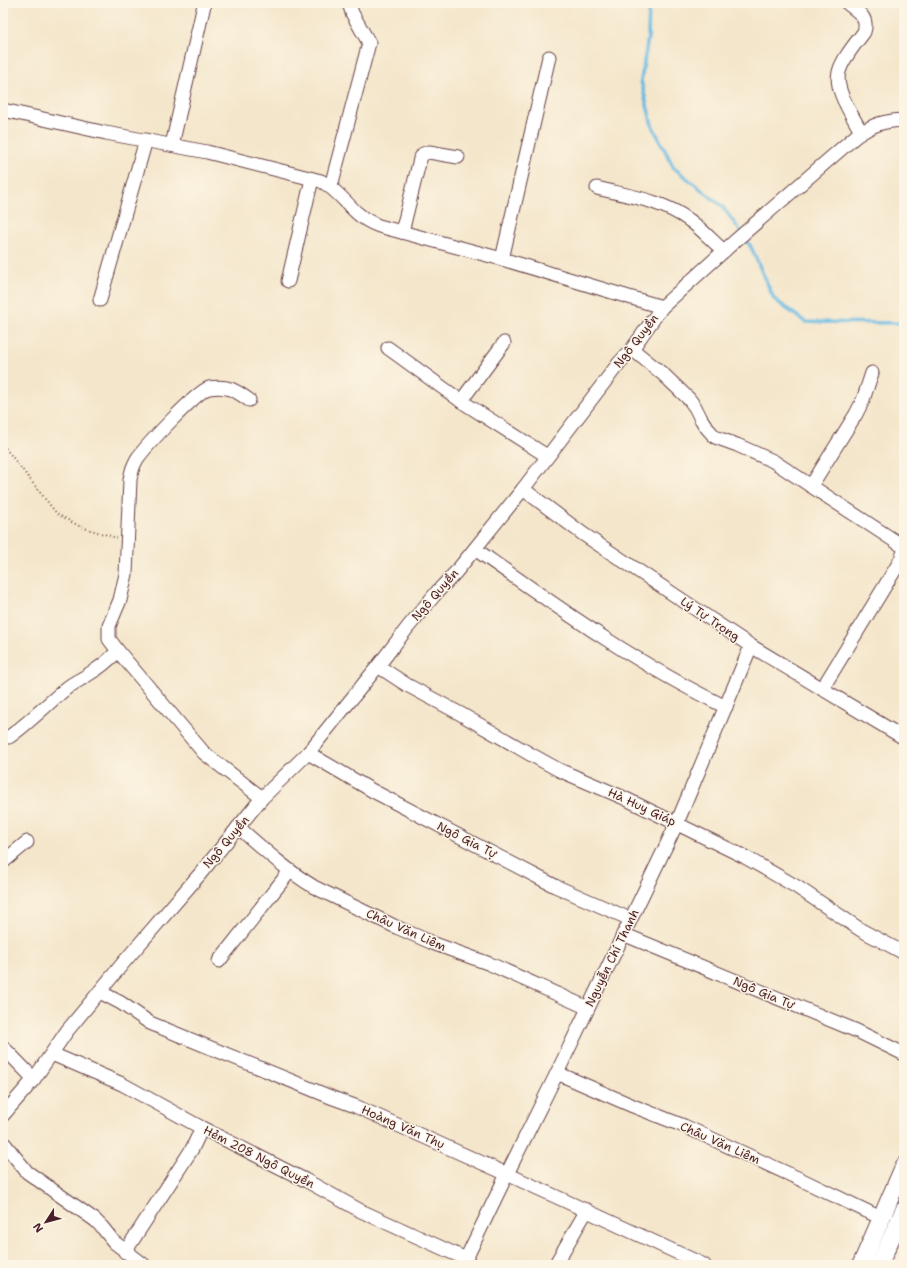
<svg xmlns="http://www.w3.org/2000/svg" width="907" height="1268" font-family="'Shantell Sans',sans-serif">
  <rect width="100%" height="100%" fill="#fcf5e5"/>
  <filter id="ink" filterUnits="userSpaceOnUse"><feTurbulence type="fractalNoise" baseFrequency=".025" numOctaves="2"/><feDisplacementMap in="SourceGraphic" scale="8" xChannelSelector="R" yChannelSelector="G"/><feConvolveMatrix kernelMatrix="1 2 1 2 8 2 1 2 1" color-interpolation-filters="sRGB"/></filter>
  <filter id="wash" filterUnits="userSpaceOnUse"><feTurbulence type="fractalNoise" baseFrequency=".012" numOctaves="4" result="noise"/><feDisplacementMap in="SourceGraphic" scale="16" xChannelSelector="R" yChannelSelector="G"/><feGaussianBlur stdDeviation="0.9" result="paint"/><feColorMatrix in="noise" values="0 0 0 0 0 0 0 0 0 0 0 0 0 0 0 0 0 1.4 0 .05"/><feComposite in="paint" operator="in"/></filter>
  <g filter="url(#wash)">
    <rect width="100%" height="100%" fill="#f4e6cb"/>
    <g fill="none" stroke-linecap="round" stroke-linejoin="round">
      <g stroke="#66bae2" stroke-width="3.5">
        <polyline points="649,3 648,37 641,81 652,125 674,168 722,206 741,232"/>
        <polyline points="744,237 751,247 774,299 805,322 900,323 904,326"/>
      </g>
    </g>
  </g>
  <g filter="url(#ink)">
    <g fill="none" stroke-linecap="round" stroke-linejoin="round">
      <g stroke="#643d43" stroke-width="15">
        <g id="minor">
          <path d="M847 3C857 11 869 17 864 32 856 43 842 59 839 72 834 90 853 116 861 132"/>
          <path d="M3 110 106 133 207 152 321 181C336 189 345 202 357 213 364 219 371 223 379 226L502 259 662 307"/>
          <polyline points="172,145 204,5"/>
          <polyline points="331,186 369,43 352,13 349,3"/>
          <path d="M597 188C628 196 662 200 689 220 702 229 712 241 724 251"/>
          <polyline points="402,232 420,159 423,154 429,152 458,157"/>
          <polyline points="502,259 549,57"/>
          <polyline points="288,281 312,179"/>
          <polyline points="100,300 146,140"/>
          <polyline points="388,348 461,401 547,456"/>
          <polyline points="632,349 664,375 689,399 695,407 701,419 707,428 715,437 737,445 773,461 904,547"/>
          <polyline points="461,401 504,343"/>
          <polyline points="811,486 856,414 863,400 872,373"/>
          <polyline points="523,489 583,534 751,646 904,738"/>
          <path d="M475 549C556 606 636 664 726 707"/>
          <polyline points="118,651 204,753 262,798"/>
          <polyline points="378,666 407,685 459,713 530,754 559,770 622,797 745,857 797,887 861,930 904,953"/>
          <polyline points="822,689 899,563 904,552"/>
          <path d="M9 737C30 722 48 703 68 687 75 682 82 679 89 674 100 668 110 659 118 651L109 639V626L120 600 126 574 130 480C131 472 133 466 137 459 145 447 197 391 209 388 228 385 235 390 249 400"/>
          <polyline points="308,753 373,791 555,886 630,919"/>
          <path d="M238 827C262 848 286 870 314 887L394 926 435 944 490 964 588 1008"/>
          <polyline points="3,862 27,842"/>
          <polyline points="623,934 857,1031 904,1054"/>
          <polyline points="219,961 290,871"/>
          <polyline points="100,992 121,1003 150,1023 333,1098 355,1106 507,1174 704,1265"/>
          <polyline points="3,1047 34,1079"/>
          <polyline points="52,1054 122,1084 202,1128 305,1180 361,1211 466,1259"/>
          <polyline points="557,1073 633,1106 684,1126 804,1181 881,1218"/>
          <path d="M3 1115 34 1079 67 1031 124 962 200 874 262 798 308 753 378 666 408 627 437 592 456 572 523 489 619 363 632 349 662 307 735 241 856 136C874 124 883 121 904 120"/>
          <polyline points="3,1142 27,1172 95,1220 102,1227 114,1242 144,1265"/>
          <polyline points="125,1252 192,1149 202,1128"/>
          <polyline points="463,1265 507,1174 557,1073 677,823 751,646"/>
          <polyline points="555,1265 587,1210"/>
        </g>
      </g>
      <g stroke="#643d43" stroke-width="19">
        <g id="major">
          <polyline points="861,1265 904,1166"/>
          <polyline points="879,1265 904,1210"/>
        </g>
      </g>
      <polyline stroke="#643d43" stroke-width="2" stroke-dasharray="1 3" stroke-linecap="butt" points="3,445 57,514 81,527 117,538"/>
      <use href="#minor" stroke="#fff" stroke-width="13"/>
      <use href="#major" stroke="#fff" stroke-width="17"/>
    </g>
  </g>
  <g text-anchor="middle" stroke-width="3" stroke-linejoin="round" paint-order="stroke">
    <g font-size="12" fill="#4a1f2b" stroke="#fcf5e5">
      <text transform="translate(636 341) rotate(-52)" y="4">Ngô Quyền</text>
      <text transform="translate(435 595) rotate(-49)" y="4">Ngô Quyền</text>
      <text transform="translate(710 619) rotate(34)" y="4">Lý Tự Trọng</text>
      <text transform="translate(642 807) rotate(25)" y="4">Hà Huy Giáp</text>
      <text transform="translate(467 840) rotate(27)" y="4">Ngô Gia Tự</text>
      <text transform="translate(226 842) rotate(-50)" y="4">Ngô Quyền</text>
      <text transform="translate(406 930) rotate(24)" y="4">Châu Văn Liêm</text>
      <text transform="translate(612 958) rotate(-64)" y="4">Nguyễn Chí Thanh</text>
      <text transform="translate(764 993) rotate(23)" y="4">Ngô Gia Tự</text>
      <text transform="translate(403 1127) rotate(24)" y="4">Hoàng Văn Thụ</text>
      <text transform="translate(720 1143) rotate(24)" y="4">Châu Văn Liêm</text>
      <text transform="translate(259 1157) rotate(27)" y="4">Hẻm 208 Ngô Quyền</text>
    </g>
  </g>
  <rect width="907" height="1268" fill="none" stroke="#fcf5e5" stroke-width="16"/>
  <g transform="translate(46 1222) rotate(234)" stroke="#fcf5e5" stroke-width="3" paint-order="stroke">
  <path d="M0-3L7 15L0 10L-7 15Z" fill="#4a1f2b"/>
  <text y="-6" font-size="11" font-weight="bold" text-anchor="middle" fill="#4a1f2b">N</text>
  </g>
</svg>
